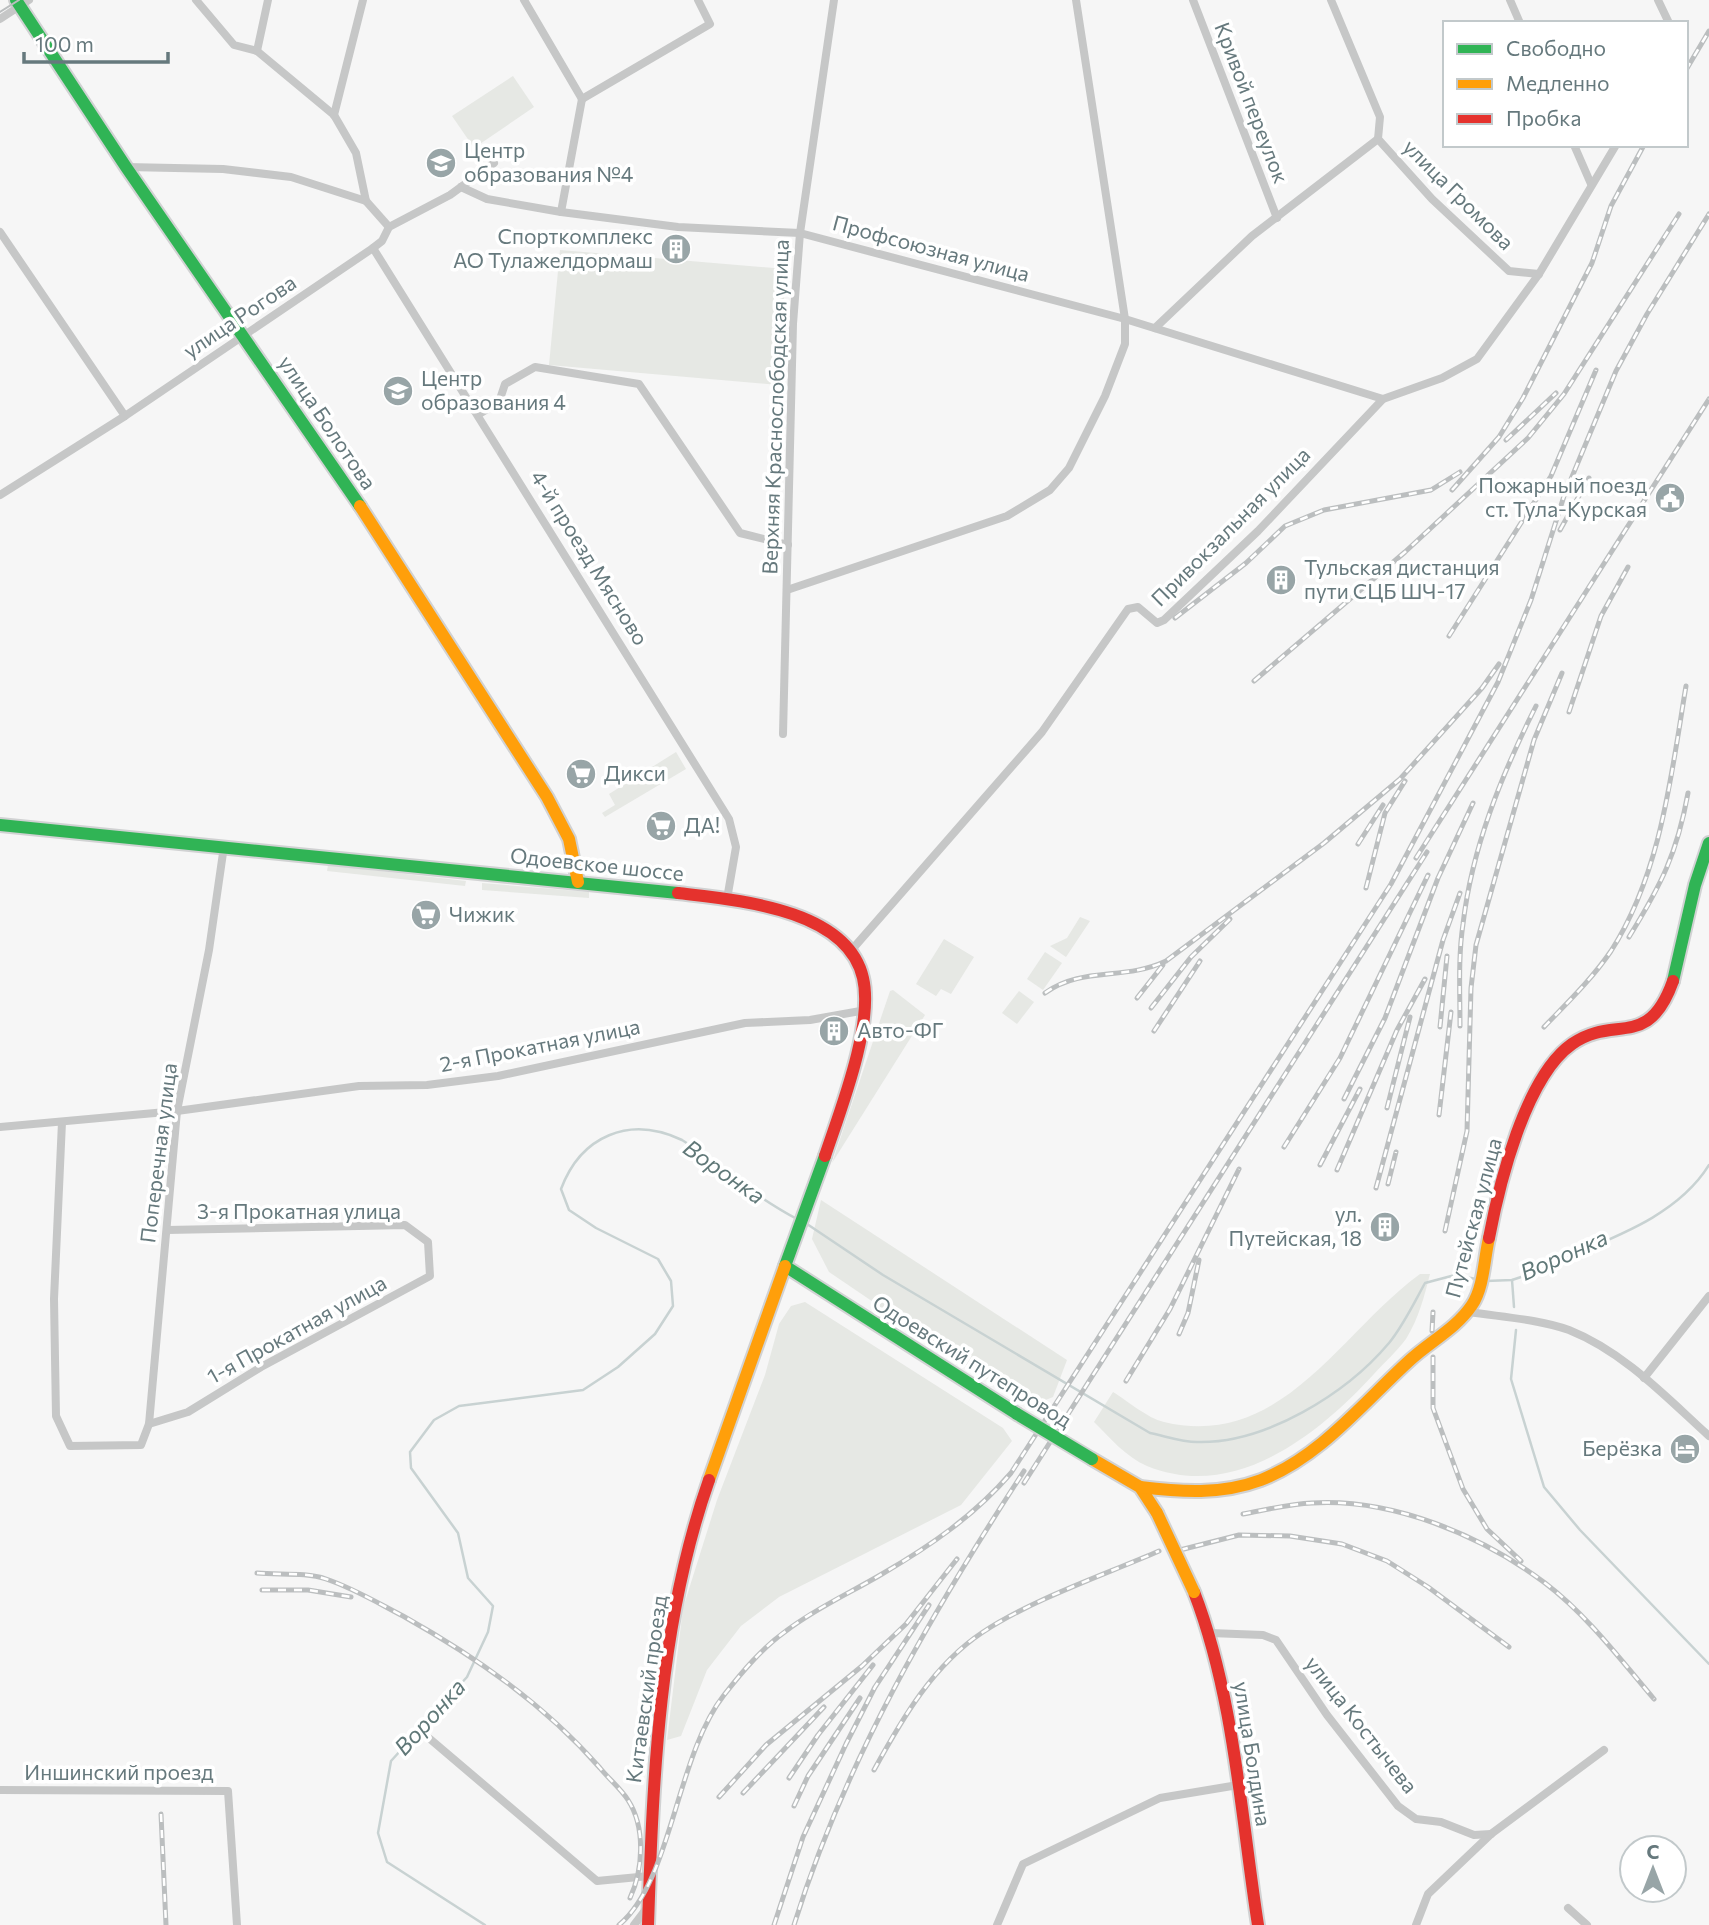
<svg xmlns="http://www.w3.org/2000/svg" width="1709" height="1925" font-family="Commissioner,sans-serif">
  <rect width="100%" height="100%" fill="#f6f6f6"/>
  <g fill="#e6e8e4">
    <polygon points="513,76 534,107 474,148 452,116"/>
    <polygon points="560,250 786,269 778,385 549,365"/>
    <polygon points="676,752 686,769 605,817 602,813 615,805 609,794"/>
    <polygon points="328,865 466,881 465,886 327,871"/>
    <polygon points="482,883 589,892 589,898 482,890"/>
    <polygon points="1080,917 1090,921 1066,957 1050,946 1067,938"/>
    <polygon points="944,939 974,957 951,994 941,989 936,996 916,984"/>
    <polygon points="1045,952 1062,963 1043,990 1027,979"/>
    <polygon points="893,990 925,1015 832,1163 890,991"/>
    <polygon points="1019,991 1034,1002 1017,1024 1002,1013"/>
    <polygon points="821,1200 1067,1360 1053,1397 1028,1407 829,1272 812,1239"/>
    <path d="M1420 1274H1430C1424 1297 1419 1318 1406 1339 1397 1351 1384 1363 1374 1374 1319 1434 1235 1502 1147 1466 1126 1457 1110 1438 1094 1422L1113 1392C1128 1401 1147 1418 1164 1422 1282 1450 1340 1332 1420 1274Z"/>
    <polygon points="805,1302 1003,1428 1012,1441 961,1505 779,1597 741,1626 707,1670 681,1736 667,1740 683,1608 717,1500 765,1375 779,1324 791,1306"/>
  </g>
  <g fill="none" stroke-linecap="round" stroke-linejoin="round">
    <g stroke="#c8d2d2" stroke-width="2.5">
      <path d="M807 1224 883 1275 1150 1433C1165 1436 1182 1442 1197 1442 1265 1444 1346 1394 1389 1343 1403 1326 1414 1303 1425 1283L1455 1275 1476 1279"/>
      <polyline points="1512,1280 1514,1307"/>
      <path d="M1486 1281 1512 1280 1530 1274C1590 1244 1672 1225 1709 1165"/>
      <polyline points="1516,1330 1511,1379 1544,1487 1580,1530 1709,1664"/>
      <path d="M485 1925 387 1862 378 1833 391 1761 467 1677 488 1632 493 1606 468 1578 458 1533 411 1468 410 1452 434 1420 459 1406 583 1390 618 1367 655 1334 673 1306 671 1281 658 1259 596 1228 569 1210 561 1189C581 1136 629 1115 682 1140 692 1146 702 1155 712 1162 740 1183 767 1203 797 1219"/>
    </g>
    <g stroke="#d1d2d3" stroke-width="16">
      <g id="fast">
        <polyline points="16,0 126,167 360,506"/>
        <polyline points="0,825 678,893"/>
        <polyline points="1673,981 1695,885 1709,843"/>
        <polyline points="825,1156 785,1266 1017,1414"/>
      </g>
    </g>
    <g stroke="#d1d2d3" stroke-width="16">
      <g id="slow">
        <polyline points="360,506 547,797 569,839 578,882"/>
        <polyline points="1092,1459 1140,1487 1157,1513"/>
        <polyline points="709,1480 785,1266"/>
        <path d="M1140 1487C1181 1492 1221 1495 1261 1480 1320 1457 1363 1403 1409 1361 1429 1342 1456 1329 1472 1305 1484 1287 1484 1259 1489 1238"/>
      </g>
    </g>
    <g stroke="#d1d2d3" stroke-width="16">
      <g id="jam">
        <path d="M678 893C735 900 847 908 863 978 874 1025 840 1111 825 1156"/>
        <path d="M1489 1238C1499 1185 1525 1077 1572 1044 1615 1014 1648 1051 1673 981"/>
        <path d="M1194 1592C1234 1695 1241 1816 1258 1925"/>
        <path d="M648 1925C653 1776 659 1622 709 1480"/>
      </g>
    </g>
    <g stroke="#c6c7c7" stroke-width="8">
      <polyline points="196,0 234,45 257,51 334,115 356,153 366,201 389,227"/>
      <polyline points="524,0 582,99"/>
      <polyline points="1193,0 1277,218"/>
      <polyline points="1331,0 1380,117 1378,139 1432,199 1509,271 1539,274"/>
      <polyline points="1510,0 1520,23"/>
      <polyline points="1658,0 1669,23"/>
      <polyline points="0,19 29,0"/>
      <polyline points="257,51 268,0"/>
      <polyline points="582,99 710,24 698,0"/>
      <polyline points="334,115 363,0"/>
      <polyline points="1574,145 1591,184"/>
      <polyline points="126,167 223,169 291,177 366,201"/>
      <polyline points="461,187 487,199 561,212 678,227 800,233 1125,319 1383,399"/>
      <polyline points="561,212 582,99"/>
      <polyline points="0,232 125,416"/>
      <polyline points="373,248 729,819 736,847 727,899"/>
      <polyline points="1155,328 1252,236 1378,139"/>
      <polyline points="479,414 499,402 505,384 535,367 639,384 740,533 788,545"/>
      <polyline points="0,495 125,416 373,248 382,241 389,227 450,195 494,163"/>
      <polyline points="787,590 1007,516 1050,490 1069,468 1105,396 1125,344 1125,319 1076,0"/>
      <polyline points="783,734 793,324 800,233 834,0"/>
      <polyline points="849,953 1042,732 1128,609 1138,607 1157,623 1164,620 1258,531 1383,399 1442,378 1477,359 1539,274 1616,145"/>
      <polyline points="62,1122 54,1299 56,1416 70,1446 141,1445 149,1424 177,1111 209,950 224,846"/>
      <polyline points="0,1127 177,1111 359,1086 427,1085 498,1076 745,1023 810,1020 866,1010"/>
      <path d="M1469 1312C1501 1317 1538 1319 1569 1330 1624 1352 1666 1397 1709 1436"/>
      <polyline points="1644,1378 1709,1296"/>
      <polyline points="149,1424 188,1412 261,1367 430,1276 428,1242 405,1225 167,1230"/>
      <polyline points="1210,1633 1263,1635 1276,1640 1327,1715 1398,1806 1416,1819 1441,1822 1474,1835 1491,1834"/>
      <polyline points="430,1739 597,1881 649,1876"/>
      <polyline points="0,1790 228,1791 237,1925"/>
      <polyline points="1568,1908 1587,1925"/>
      <polyline points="634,1925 647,1908"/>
      <polyline points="997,1925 1023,1864 1160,1798 1238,1785"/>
      <polyline points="1416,1925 1428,1894 1491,1834 1604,1750"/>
    </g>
    <use href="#fast" stroke="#30b455" stroke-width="12"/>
    <use href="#slow" stroke="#ff9f0a" stroke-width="12"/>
    <use href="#jam" stroke="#e5322d" stroke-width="12"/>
    <polyline stroke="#bbbebf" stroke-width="2" points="0,12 19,0"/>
    <g stroke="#bbbebf" stroke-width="5">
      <g id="rail">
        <polyline points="1686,70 1709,31"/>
        <polyline points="1506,440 1556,393"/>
        <polyline points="1452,490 1499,437 1523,398 1592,263 1611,206 1644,145"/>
        <polyline points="1560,530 1589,478"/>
        <polyline points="1175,618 1246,563 1285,526 1324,510 1431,490 1460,472"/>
        <polyline points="1449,636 1551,476 1596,370"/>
        <polyline points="1254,681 1405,552 1528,438 1564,394 1679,214"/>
        <polyline points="1569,712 1601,616 1628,567"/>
        <polyline points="1358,844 1383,805"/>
        <polyline points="1416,858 1709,399"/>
        <polyline points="1366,888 1385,813 1405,781"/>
        <path d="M1629 937C1661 885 1677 854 1688 793"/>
        <path d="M1045 993C1083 966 1124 981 1166 961L1324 843 1400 779 1482 688 1499 664"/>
        <polyline points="1137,998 1163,965"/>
        <polyline points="1151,1008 1191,957 1230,919"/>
        <path d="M1460 1026C1460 992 1458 958 1463 924 1472 847 1502 774 1536 706"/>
        <polyline points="1440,1027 1447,956"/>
        <path d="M1544 1027C1567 1003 1592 979 1611 951 1661 873 1671 776 1686 686"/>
        <polyline points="1154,1031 1200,961"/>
        <polyline points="1344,1099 1385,1018 1438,878 1473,803"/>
        <polyline points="1387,1108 1410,1017"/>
        <polyline points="1439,1115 1451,1012"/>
        <polyline points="1284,1147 1340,1058 1428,875"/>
        <polyline points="1320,1165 1360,1089"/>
        <polyline points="1337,1170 1397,1030 1425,979"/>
        <polyline points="1388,1184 1396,1152"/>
        <polyline points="1376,1188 1443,940 1460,893"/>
        <polyline points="1445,1231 1467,1131 1471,988 1476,945 1534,740 1562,673"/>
        <polyline points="1432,1331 1433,1312"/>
        <polyline points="1179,1334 1188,1313 1199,1260"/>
        <polyline points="1433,1357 1433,1408 1463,1489 1487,1529 1521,1561"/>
        <polyline points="1126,1381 1170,1309 1239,1169"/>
        <polyline points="1024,1483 1427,852"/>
        <path d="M1243 1514C1265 1510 1289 1504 1312 1503 1392 1498 1481 1535 1545 1583 1587 1615 1620 1659 1654 1699"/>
        <polyline points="1180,1550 1239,1535 1290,1536 1342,1544 1387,1561 1428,1587 1509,1647"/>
        <path d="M257 1573C279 1575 306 1572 326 1579 353 1588 378 1603 403 1616 476 1657 544 1704 600 1768 609 1779 621 1789 628 1800 646 1828 643 1870 630 1898"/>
        <polyline points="262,1590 308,1590 351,1597"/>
        <path d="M874 1770C902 1719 933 1665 983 1632 1033 1599 1104 1575 1159 1551"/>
        <polyline points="789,1778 818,1735 873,1665"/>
        <polyline points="743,1793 824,1707"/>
        <polyline points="719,1797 766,1745 862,1666 906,1624 957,1559"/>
        <polyline points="794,1806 808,1776 860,1698"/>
        <polyline points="161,1814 166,1925"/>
        <path d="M619 1925C672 1881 676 1756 724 1695 742 1672 762 1648 786 1631 816 1608 850 1593 882 1574 930 1546 974 1516 1011 1473L1391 884 1498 682 1531 600 1564 496 1616 371 1647 314 1709 214"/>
        <polyline points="774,1925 803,1837 846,1744 875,1687 929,1605"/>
        <path d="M794 1925C845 1761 931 1614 1024 1471"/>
      </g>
    </g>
    <use href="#rail" stroke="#fff" stroke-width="2.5" stroke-dasharray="8" stroke-linecap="butt"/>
    <g stroke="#d2d3d3" stroke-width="16" stroke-linecap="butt">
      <polyline id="fast-bridge" points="1017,1414 1092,1459"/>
    </g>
    <g stroke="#d2d3d3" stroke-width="16" stroke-linecap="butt">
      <polyline id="slow-bridge" points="1157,1513 1194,1592"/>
    </g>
    <use href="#fast-bridge" stroke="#30b455" stroke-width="12"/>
    <use href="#slow-bridge" stroke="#ff9f0a" stroke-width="12"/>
  </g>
  <defs>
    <g id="school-disc" transform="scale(1.575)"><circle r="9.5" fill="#98a5a7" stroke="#fff"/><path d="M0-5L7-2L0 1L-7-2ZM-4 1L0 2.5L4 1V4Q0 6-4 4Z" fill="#fff"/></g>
    <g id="building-disc" transform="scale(1.575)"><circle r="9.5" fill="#98a5a7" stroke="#fff"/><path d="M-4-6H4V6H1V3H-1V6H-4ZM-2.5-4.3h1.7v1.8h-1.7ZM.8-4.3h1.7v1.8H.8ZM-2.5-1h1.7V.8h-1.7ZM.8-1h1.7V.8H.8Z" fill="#fff"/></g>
    <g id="civic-disc" transform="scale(1.575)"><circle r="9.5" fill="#98a5a7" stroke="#fff"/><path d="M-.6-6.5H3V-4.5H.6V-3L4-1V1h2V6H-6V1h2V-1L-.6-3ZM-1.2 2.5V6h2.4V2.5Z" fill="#fff"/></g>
    <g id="supermarket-disc" transform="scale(1.575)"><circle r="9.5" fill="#98a5a7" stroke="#fff"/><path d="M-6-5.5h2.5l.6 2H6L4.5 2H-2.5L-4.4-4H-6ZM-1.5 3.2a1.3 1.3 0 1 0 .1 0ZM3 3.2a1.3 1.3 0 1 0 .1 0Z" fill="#fff"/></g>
    <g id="hotel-disc" transform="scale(1.575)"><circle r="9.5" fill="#98a5a7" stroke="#fff"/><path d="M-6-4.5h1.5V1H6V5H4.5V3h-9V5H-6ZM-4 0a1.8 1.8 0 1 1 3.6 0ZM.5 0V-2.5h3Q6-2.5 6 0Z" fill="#fff"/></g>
  </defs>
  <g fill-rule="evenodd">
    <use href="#school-disc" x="441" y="163"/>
    <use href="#building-disc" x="676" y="249"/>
    <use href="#school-disc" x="398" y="391"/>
    <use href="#civic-disc" x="1670" y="498"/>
    <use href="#building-disc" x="1281" y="580"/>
    <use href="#supermarket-disc" x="581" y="774"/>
    <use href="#supermarket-disc" x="661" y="826"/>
    <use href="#supermarket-disc" x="426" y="915"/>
    <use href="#building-disc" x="834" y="1031"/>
    <use href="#building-disc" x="1385" y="1227"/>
    <use href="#hotel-disc" x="1685" y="1449"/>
  </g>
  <g text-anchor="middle" stroke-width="7" stroke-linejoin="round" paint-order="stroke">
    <g font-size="21" fill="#66797d" stroke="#fff">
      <text transform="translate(1251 103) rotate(69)" y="7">Кривой переулок</text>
      <text transform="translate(1458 195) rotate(45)" y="7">улица Громова</text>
      <text transform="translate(931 249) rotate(15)" y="7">Профсоюзная улица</text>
      <text transform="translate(240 317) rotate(-34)" y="7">улица Рогова</text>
      <text transform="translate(776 407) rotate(-88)" y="7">Верхняя Краснослободская улица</text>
      <text transform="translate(327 423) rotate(56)" y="7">улица Болотова</text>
      <text transform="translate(1231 527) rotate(-45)" y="7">Привокзальная улица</text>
      <text transform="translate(589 558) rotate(58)" y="7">4-й проезд Мясново</text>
      <text transform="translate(597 865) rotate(6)" y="7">Одоевское шоссе</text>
      <text transform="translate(540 1046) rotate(-11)" y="7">2-я Прокатная улица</text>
      <text transform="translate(159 1153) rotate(-83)" y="7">Поперечная улица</text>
      <text x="299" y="1219">3-я Прокатная улица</text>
      <text transform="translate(1474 1218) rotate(-75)" y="7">Путейская улица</text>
      <text transform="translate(297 1330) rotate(-29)" y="7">1-я Прокатная улица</text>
      <text transform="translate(972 1362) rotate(32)" y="7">Одоевский путепровод</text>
      <text transform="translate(647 1689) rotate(-82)" y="7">Китаевский проезд</text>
      <text transform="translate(1361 1725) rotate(52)" y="7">улица Костычева</text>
      <text transform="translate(1252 1754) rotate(81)" y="7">улица Болдина</text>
      <text x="119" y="1780">Иншинский проезд</text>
    </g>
    <g font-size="21" fill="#66797d" stroke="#fff" text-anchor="start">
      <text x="464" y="158">Центр<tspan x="464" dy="24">образования №4</tspan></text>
      <text x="653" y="244" text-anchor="end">Спорткомплекс<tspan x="653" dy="24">АО Тулажелдормаш</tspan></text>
      <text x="421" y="386">Центр<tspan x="421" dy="24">образования 4</tspan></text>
      <text x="1647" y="493" text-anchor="end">Пожарный поезд<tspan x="1647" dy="24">ст. Тула-Курская</tspan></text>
      <text x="1304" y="575">Тульская дистанция<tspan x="1304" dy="24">пути СЦБ ШЧ-17</tspan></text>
      <text x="604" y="781">Дикси</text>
      <text x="684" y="833">ДА!</text>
      <text x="449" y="922">Чижик</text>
      <text x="857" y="1038">Авто-ФГ</text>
      <text x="1362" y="1222" text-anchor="end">ул.<tspan x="1362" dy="24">Путейская, 18</tspan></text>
      <text x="1662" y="1456" text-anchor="end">Берёзка</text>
    </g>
    <g font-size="23" font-style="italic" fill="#607878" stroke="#fff">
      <text transform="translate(724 1172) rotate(35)" y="8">Воронка</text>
      <text transform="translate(1564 1255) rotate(-24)" y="8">Воронка</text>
      <text transform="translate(430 1717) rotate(-48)" y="8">Воронка</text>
    </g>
  </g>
  <rect x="1443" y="21" width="245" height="126" fill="#ffffff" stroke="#c2c9cb" stroke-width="2"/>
  <rect x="1457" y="44" width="35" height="10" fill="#30b455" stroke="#c2c9cb" stroke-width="2"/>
  <text x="1506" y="56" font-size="21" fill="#66797d">Свободно</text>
  <rect x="1457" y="79" width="35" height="10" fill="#ff9f0a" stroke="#c2c9cb" stroke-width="2"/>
  <text x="1506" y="91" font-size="21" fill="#66797d">Медленно</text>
  <rect x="1457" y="114" width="35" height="10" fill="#e5322d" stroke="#c2c9cb" stroke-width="2"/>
  <text x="1506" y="126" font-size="21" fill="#66797d">Пробка</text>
  <g transform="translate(1653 1869)"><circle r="33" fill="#ffffff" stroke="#c2c9cb" stroke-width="2"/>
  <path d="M0-5L12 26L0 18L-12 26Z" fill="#98a5a7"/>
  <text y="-10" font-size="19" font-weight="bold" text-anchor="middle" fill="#66797d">С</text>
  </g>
  <path d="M24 52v10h144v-10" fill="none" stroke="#66797d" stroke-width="3.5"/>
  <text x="35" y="52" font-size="21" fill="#66797d" stroke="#ffffff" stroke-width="5" paint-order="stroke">100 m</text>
</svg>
